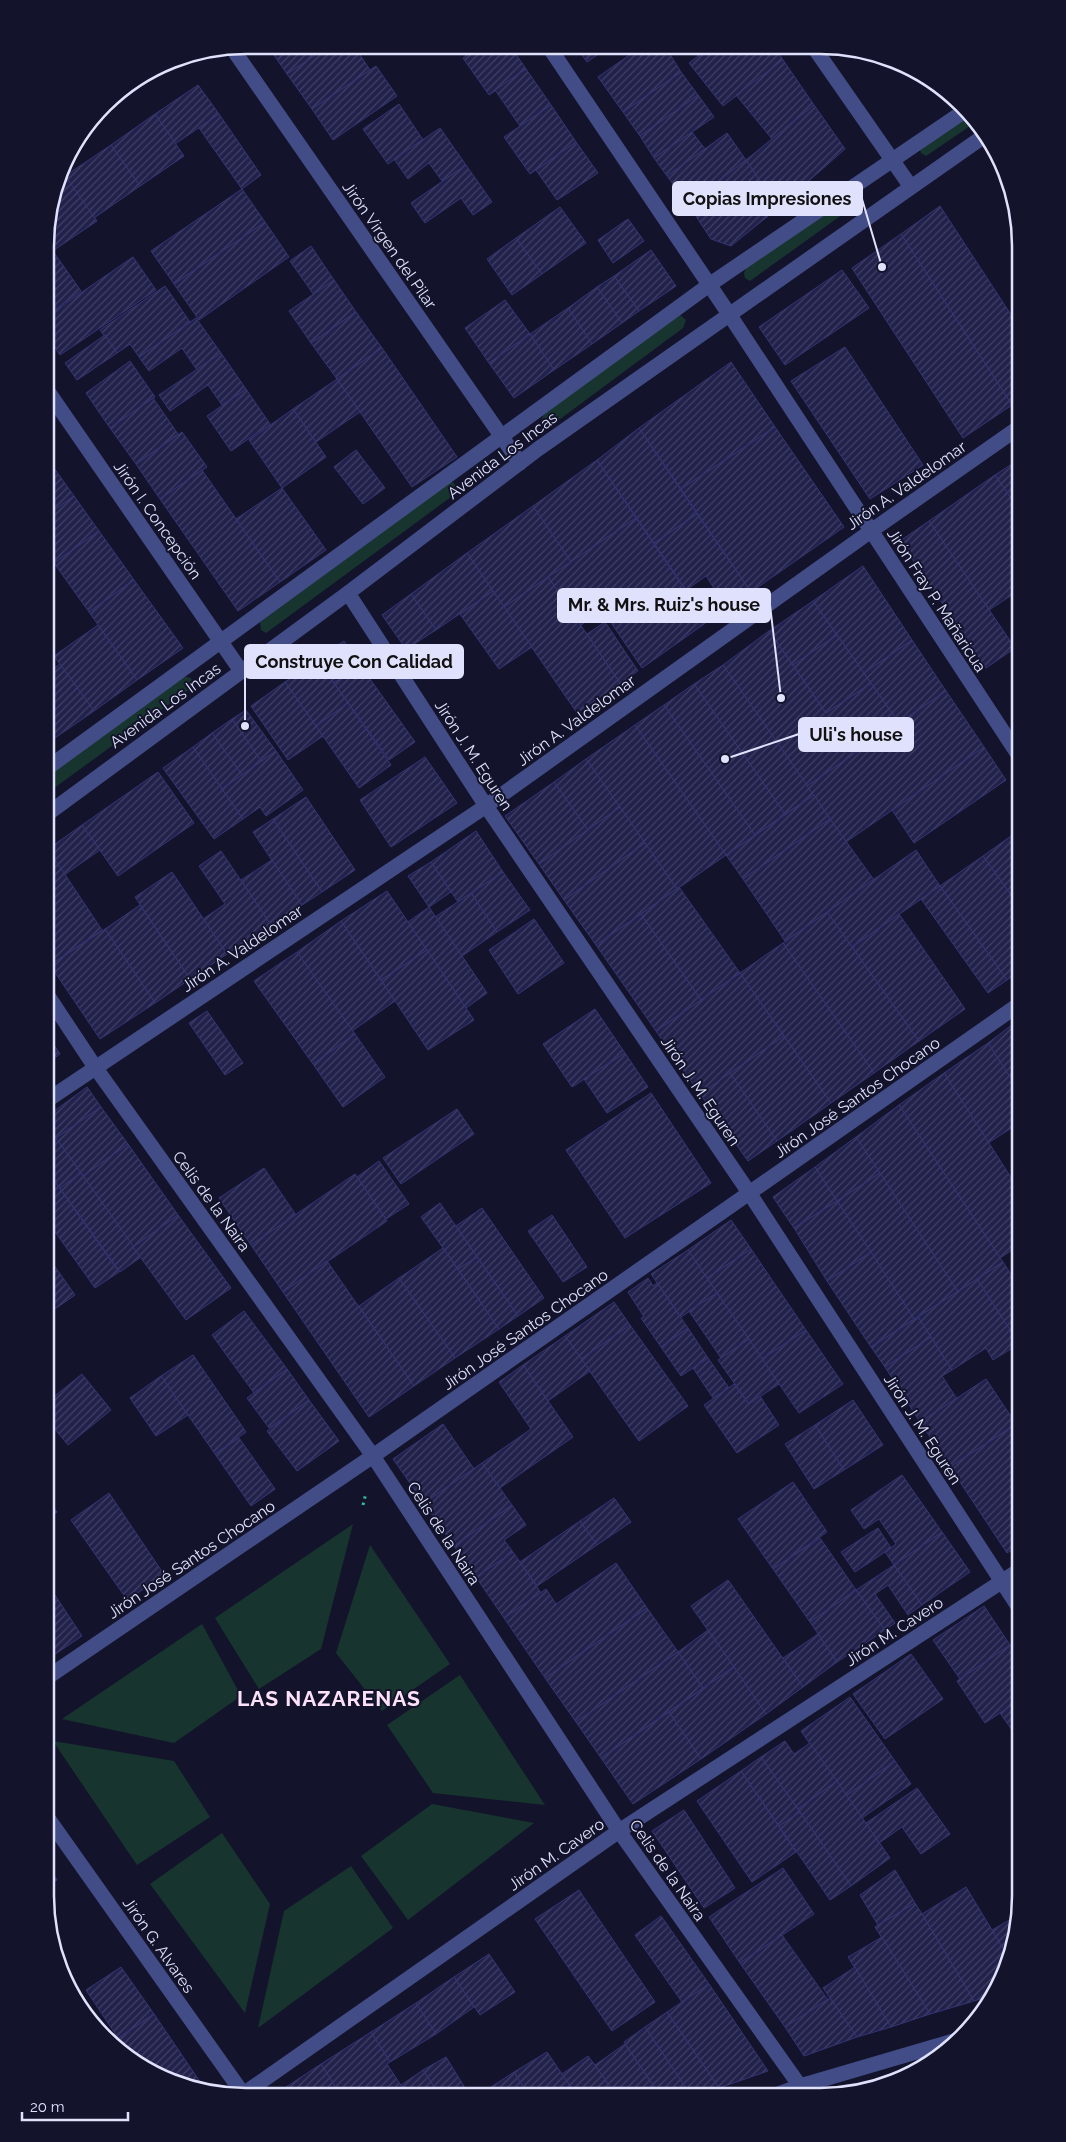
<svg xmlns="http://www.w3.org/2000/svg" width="1066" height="2142" font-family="Raleway,sans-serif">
  <defs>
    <pattern id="building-hatch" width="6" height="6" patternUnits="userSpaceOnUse" patternTransform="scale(1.25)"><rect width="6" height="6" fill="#21214b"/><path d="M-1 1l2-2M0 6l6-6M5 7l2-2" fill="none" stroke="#414166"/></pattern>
  </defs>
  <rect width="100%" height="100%" fill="#13142b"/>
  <g fill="#17352e">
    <polygon points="968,112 976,122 926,156 921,153 920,150"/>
    <polygon points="856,192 859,196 857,204 750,281 745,278 744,273 746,268"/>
    <polygon points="680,315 686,320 683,328 548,428 543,425 541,420 544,414"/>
    <polygon points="451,481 458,487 455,494 266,633 261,630 260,622"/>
    <polygon points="183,676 191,678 192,683 190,689 46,794 46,777"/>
    <polygon points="353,1524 321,1649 259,1689 215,1618"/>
    <polygon points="370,1545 450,1664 382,1711 336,1653"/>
    <polygon points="202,1624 241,1696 174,1743 62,1719"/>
    <polygon points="460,1675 545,1805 433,1793 387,1725"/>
    <polygon points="53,1741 174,1761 210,1817 137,1865"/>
    <polygon points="432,1804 534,1823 408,1920 361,1856"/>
    <polygon points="222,1833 270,1904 245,2013 150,1884"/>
    <polygon points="351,1866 393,1928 258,2028 284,1911"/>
  </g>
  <g fill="url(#building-hatch)" stroke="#353475">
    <polygon points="267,45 329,46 287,74"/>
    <polygon points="329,46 354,46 370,70 312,109 287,74"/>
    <polygon points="459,46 480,46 466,56"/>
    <polygon points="480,46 511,47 526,69 489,95 463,58"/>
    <polygon points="576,47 606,47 607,48 587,62"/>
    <polygon points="641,47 666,48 681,72 623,112 598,77"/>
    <polygon points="691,48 709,48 698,56"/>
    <polygon points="709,48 775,48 783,60 723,106 689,63"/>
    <polygon points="783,60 814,105 772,139 736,95"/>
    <polygon points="376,66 397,96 333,140 312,109"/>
    <polygon points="526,69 551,105 520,126 495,90"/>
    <polygon points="681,72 698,95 640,136 623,112"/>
    <polygon points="198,85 219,114 175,144 155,114"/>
    <polygon points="698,95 714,117 654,158 640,136"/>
    <polygon points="399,104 423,140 388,164 363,129"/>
    <polygon points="551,105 576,142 530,174 504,137"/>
    <polygon points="814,105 845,149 778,208 746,160"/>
    <polygon points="155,114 184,156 140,186 111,145"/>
    <polygon points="219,114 261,175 242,189 199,128"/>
    <polygon points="440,128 466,165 442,181 429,163 408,179 394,159"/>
    <polygon points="692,132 705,149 667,176 654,158"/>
    <polygon points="727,133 746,160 688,204 667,176"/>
    <polygon points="576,142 598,173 557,200 536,170"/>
    <polygon points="111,145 140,186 94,218 65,176"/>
    <polygon points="746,160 778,208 731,246 711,239 688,204"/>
    <polygon points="466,165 492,202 473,215 461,198 425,223 411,203"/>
    <polygon points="65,176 97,221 54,250 47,239 47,220 58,181"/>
    <polygon points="242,189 265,222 174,284 151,251"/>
    <polygon points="940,206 1021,330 1021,399 1012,405 901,234"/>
    <polygon points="560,207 586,243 542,274 516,238"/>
    <polygon points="628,219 644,241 613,263 598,240"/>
    <polygon points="265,222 289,257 199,320 174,284"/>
    <polygon points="901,234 1012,405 963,438 852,268"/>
    <polygon points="516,238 542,274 512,295 487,259"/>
    <polygon points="48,244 81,291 47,315 47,283 49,281 47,278 47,245"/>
    <polygon points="311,246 334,280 314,295 290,261"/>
    <polygon points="651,250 676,286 639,311 614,276"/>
    <polygon points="133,257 156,290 60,355 47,336 47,316"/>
    <polygon points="842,270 869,308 785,365 759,327"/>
    <polygon points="614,276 639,311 622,323 597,287"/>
    <polygon points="334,280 356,312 311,343 289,311"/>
    <polygon points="165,286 190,322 139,357 130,344 117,353 100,330"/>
    <polygon points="597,287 622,323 592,344 568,308"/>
    <polygon points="505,300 530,334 489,363 465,328"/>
    <polygon points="568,308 592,344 554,370 530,334"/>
    <polygon points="356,312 382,348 337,379 311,343"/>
    <polygon points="196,318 221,353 197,370 182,348 149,371 139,357"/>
    <polygon points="530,334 554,370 514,398 489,363"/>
    <polygon points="105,335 117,353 77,380 65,363"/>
    <polygon points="845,347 923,465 870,499 791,381"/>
    <polygon points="382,348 457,457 412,487 337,379"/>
    <polygon points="221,353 246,389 222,405 208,385 170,411 159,395"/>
    <polygon points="130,361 155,397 110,428 86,393"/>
    <polygon points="731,362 775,427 681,489 639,428"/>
    <polygon points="337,379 360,412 316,442 293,409"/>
    <polygon points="246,389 270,424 231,451 207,416"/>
    <polygon points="153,398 178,434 136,464 110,428"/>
    <polygon points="293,409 326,457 282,488 249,440"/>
    <polygon points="775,427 844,527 751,592 681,489"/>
    <polygon points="639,428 697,514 654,543 597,460"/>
    <polygon points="182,432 207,467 160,499 136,464"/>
    <polygon points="356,450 385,488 363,504 334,467"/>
    <polygon points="1021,458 1021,513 995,475"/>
    <polygon points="597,460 636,518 571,562 533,506"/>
    <polygon points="49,461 74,496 46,516 46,463"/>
    <polygon points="202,470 280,582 238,611 160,499"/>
    <polygon points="995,475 1021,513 1021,589 989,610 929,521"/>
    <polygon points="282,488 326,550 280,582 236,519"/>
    <polygon points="74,496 99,531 54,563 46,553 46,516"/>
    <polygon points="533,506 571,562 504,607 467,553"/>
    <polygon points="697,514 751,592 727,608 706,576 686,590 654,543"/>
    <polygon points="636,518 707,622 642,668 603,611 581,625 548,577"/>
    <polygon points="929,521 1015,648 986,668 900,541"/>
    <polygon points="99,531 134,580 89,612 54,563"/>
    <polygon points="467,553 493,591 436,630 411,594"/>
    <polygon points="863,566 912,640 864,673 813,601"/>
    <polygon points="548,577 620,683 577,713 504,607"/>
    <polygon points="134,580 183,648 137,680 89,612"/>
    <polygon points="493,591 532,647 499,669 460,614"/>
    <polygon points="411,594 436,630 406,649 382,615"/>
    <polygon points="813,601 837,635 793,665 769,631"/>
    <polygon points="605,622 638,671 620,683 587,634"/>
    <polygon points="98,625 137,680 94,711 54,656"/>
    <polygon points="769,631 826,713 871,683 899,723 807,786 723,665"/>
    <polygon points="837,635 871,683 826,713 793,665"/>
    <polygon points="912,640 946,691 899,723 864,673"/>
    <polygon points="344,641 360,665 334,683 317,659"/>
    <polygon points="317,659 348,703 316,726 285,682"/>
    <polygon points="60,664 94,711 49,742 46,738 46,674"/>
    <polygon points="360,665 415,742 389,760 334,683"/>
    <polygon points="723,665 814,795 785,814 694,684"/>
    <polygon points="285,682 323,736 288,760 251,706"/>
    <polygon points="694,684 785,814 755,835 664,705"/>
    <polygon points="946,691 984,747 846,842 807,786"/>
    <polygon points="348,703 391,765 359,788 316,726"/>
    <polygon points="1021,703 1021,724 1011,709"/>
    <polygon points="664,705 755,835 726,855 635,725"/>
    <polygon points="246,710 276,751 261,761 232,719"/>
    <polygon points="232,719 261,761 242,775 212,733"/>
    <polygon points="635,725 726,855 677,889 586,759"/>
    <polygon points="212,733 242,775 222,789 193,747"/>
    <polygon points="193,747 243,819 214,839 163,768"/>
    <polygon points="984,747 1006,780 914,843 892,810"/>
    <polygon points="276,751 303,790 266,816 260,807 243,819 222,789"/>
    <polygon points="425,757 457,803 391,847 360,800"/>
    <polygon points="586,759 620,807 588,830 554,782"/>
    <polygon points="158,772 194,823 118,876 82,825"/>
    <polygon points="554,782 588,830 539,864 505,816"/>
    <polygon points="814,795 830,819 743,879 726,855"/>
    <polygon points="306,797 355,870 322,892 273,819"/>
    <polygon points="620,807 645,843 564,900 539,864"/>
    <polygon points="273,819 322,892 302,905 253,832"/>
    <polygon points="830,819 874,880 785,941 743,879"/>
    <polygon points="82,825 100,850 64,875 48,849"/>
    <polygon points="476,831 503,872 458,902 431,862"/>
    <polygon points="1011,836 1021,850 1021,909 983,856"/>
    <polygon points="645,843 677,889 596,945 564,900"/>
    <polygon points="48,849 102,930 50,965 46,959"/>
    <polygon points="916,850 940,886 852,947 827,912"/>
    <polygon points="221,851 271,925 227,954 203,919 225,904 199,866"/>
    <polygon points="983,856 1021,909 1021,970 1007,980 940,886"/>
    <polygon points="272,860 302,905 271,925 241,880"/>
    <polygon points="431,862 451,892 429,907 408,876"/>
    <polygon points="172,872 227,954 190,979 135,897"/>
    <polygon points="503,872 530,910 497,932 471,893"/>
    <polygon points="940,886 1007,980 988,993 921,899"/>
    <polygon points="679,887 740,973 701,1000 641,914"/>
    <polygon points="387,891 427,950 381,980 341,921"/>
    <polygon points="471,893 497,932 462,956 435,917"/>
    <polygon points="140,905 190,979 155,1003 105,929"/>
    <polygon points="429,907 487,993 466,1008 408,922"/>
    <polygon points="827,912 919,1041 874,1073 783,943"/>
    <polygon points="641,914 701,1000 656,1031 596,945"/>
    <polygon points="899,914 965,1009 919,1041 852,947"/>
    <polygon points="534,919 564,963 518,994 489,950"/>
    <polygon points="341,921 395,1001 352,1031 297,952"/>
    <polygon points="105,929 155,1003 100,1039 50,965"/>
    <polygon points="783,943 874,1073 831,1103 740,973"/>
    <polygon points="427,950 474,1020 428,1050 381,980"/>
    <polygon points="297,952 355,1034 313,1064 254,981"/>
    <polygon points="740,973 784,1036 700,1094 656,1031"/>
    <polygon points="595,1009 625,1053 572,1087 543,1044"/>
    <polygon points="207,1011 243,1063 225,1075 189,1023"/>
    <polygon points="1021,1018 1021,1086 1017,1088 988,1043"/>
    <polygon points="46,1033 60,1054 46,1064"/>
    <polygon points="355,1034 385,1077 343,1107 313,1064"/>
    <polygon points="784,1036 831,1103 777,1141 730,1073"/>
    <polygon points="988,1043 1021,1094 1021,1122 988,1143 944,1073"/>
    <polygon points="625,1053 648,1087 607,1113 584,1079"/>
    <polygon points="730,1073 777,1141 748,1161 700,1094"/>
    <polygon points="944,1073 1021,1193 1021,1244 1000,1258 899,1105"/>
    <polygon points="87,1087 101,1107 56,1138 46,1124 46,1117"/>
    <polygon points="651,1093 711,1183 625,1238 566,1150"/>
    <polygon points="899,1105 1003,1262 958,1292 856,1137"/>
    <polygon points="101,1107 128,1144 83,1176 56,1138"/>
    <polygon points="457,1109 474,1134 401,1184 383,1158"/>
    <polygon points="46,1124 81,1173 60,1188 46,1169"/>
    <polygon points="856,1137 880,1173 837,1201 815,1167"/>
    <polygon points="128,1144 178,1215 133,1247 83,1176"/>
    <polygon points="379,1161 409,1204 386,1219 357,1177"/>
    <polygon points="815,1167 837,1201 794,1228 773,1197"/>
    <polygon points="264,1168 296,1215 251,1245 219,1198"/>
    <polygon points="81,1173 141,1257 120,1272 60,1188"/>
    <polygon points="880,1173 958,1292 914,1319 837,1201"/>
    <polygon points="355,1174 387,1221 283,1292 251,1245"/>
    <polygon points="51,1176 119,1272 95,1288 46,1219 46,1180"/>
    <polygon points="837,1201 871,1252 827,1281 794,1228"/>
    <polygon points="440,1203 477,1257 458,1269 421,1217"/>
    <polygon points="482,1208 544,1298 518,1316 456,1226"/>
    <polygon points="178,1215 231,1288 186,1320 133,1247"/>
    <polygon points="552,1215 587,1267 563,1282 528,1231"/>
    <polygon points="731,1220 751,1249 707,1278 688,1250"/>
    <polygon points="443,1248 499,1329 455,1358 399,1278"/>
    <polygon points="751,1249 806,1330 762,1359 707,1278"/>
    <polygon points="688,1250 717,1293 681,1317 651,1274"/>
    <polygon points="871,1252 914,1319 871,1347 827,1281"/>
    <polygon points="46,1254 75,1295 52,1311 46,1302"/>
    <polygon points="477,1257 518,1316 499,1329 458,1269"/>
    <polygon points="327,1261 414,1386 369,1417 283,1292"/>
    <polygon points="1003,1262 1021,1290 1021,1342 1019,1344 977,1279"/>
    <polygon points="399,1278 455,1358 414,1386 359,1306"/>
    <polygon points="648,1278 653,1286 657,1283 688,1328 661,1347 641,1318 644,1317 628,1292"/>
    <polygon points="977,1279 1019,1344 993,1360 986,1348 952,1370 918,1317"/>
    <polygon points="717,1293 749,1339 721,1358 689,1311"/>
    <polygon points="614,1302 630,1325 581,1359 565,1336"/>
    <polygon points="244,1311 287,1369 254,1393 212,1335"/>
    <polygon points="918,1317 931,1337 885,1367 871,1347"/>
    <polygon points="630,1325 688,1406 639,1441 581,1359"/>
    <polygon points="688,1328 708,1358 681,1376 661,1347"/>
    <polygon points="806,1330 843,1384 799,1413 762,1359"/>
    <polygon points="565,1336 590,1371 548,1401 523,1365"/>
    <polygon points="931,1337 952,1370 942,1376 957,1399 920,1422 885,1367"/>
    <polygon points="749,1339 779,1384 749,1404 718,1360"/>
    <polygon points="193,1355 246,1432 215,1454 161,1376"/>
    <polygon points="708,1358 729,1388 713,1398 693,1368"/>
    <polygon points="523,1365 573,1437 500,1488 482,1463 531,1429 499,1382"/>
    <polygon points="287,1369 309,1400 269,1428 247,1398"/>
    <polygon points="82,1374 111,1410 68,1445 45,1417 45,1404"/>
    <polygon points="161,1376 188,1415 156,1436 130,1398"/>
    <polygon points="986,1379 1016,1424 950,1467 920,1422"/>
    <polygon points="734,1384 749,1404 760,1396 779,1425 737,1453 704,1405"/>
    <polygon points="309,1400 339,1441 297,1471 267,1431"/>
    <polygon points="853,1400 883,1445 844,1470 815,1425"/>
    <polygon points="1021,1421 1021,1544 1007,1553 950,1467"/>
    <polygon points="443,1424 474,1469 424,1503 393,1459"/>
    <polygon points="815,1425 844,1470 814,1489 785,1444"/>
    <polygon points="239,1438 275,1489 251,1506 215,1454"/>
    <polygon points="482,1463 512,1505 454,1546 424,1503"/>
    <polygon points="902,1475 942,1532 894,1565 885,1552 896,1544 879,1519 864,1529 851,1510"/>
    <polygon points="793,1482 827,1532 773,1569 738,1519"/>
    <polygon points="109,1493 163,1573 128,1601 71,1520"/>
    <polygon points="45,1496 57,1512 45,1521"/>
    <polygon points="614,1498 631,1522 597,1545 580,1521"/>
    <polygon points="512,1505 526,1525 504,1540 513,1552 476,1577 454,1546"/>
    <polygon points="580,1521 597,1545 537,1586 520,1562"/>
    <polygon points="878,1528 891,1548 855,1572 841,1552"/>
    <polygon points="942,1532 970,1572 922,1605 894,1565"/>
    <polygon points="820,1538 856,1590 810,1622 773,1569"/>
    <polygon points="513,1552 541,1593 504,1618 476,1577"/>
    <polygon points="616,1563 647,1608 545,1678 504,1618 546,1589 556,1604"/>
    <polygon points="894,1565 922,1605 908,1615 888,1585 875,1594 895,1623 885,1630 856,1590"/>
    <polygon points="45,1580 82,1636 45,1661"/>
    <polygon points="728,1580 803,1687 766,1714 691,1606"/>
    <polygon points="856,1590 885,1630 837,1662 810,1622"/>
    <polygon points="984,1606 1010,1645 960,1679 933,1640"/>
    <polygon points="647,1608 678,1652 576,1722 545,1678"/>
    <polygon points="708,1630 734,1667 703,1688 678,1652"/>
    <polygon points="818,1634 837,1662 803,1687 783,1658"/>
    <polygon points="1010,1645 1021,1660 1021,1699 985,1723 957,1681"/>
    <polygon points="678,1652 703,1688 601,1758 576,1722"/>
    <polygon points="911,1654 943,1699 885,1739 853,1694"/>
    <polygon points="734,1667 766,1714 701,1759 669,1712"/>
    <polygon points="850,1697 895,1761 846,1796 801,1731"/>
    <polygon points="1021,1699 1021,1743 1000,1713"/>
    <polygon points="669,1712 701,1759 633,1804 601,1758"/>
    <polygon points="785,1741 794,1754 810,1743 837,1781 798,1809 761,1757"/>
    <polygon points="761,1757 800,1812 779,1826 741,1771"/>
    <polygon points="895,1761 911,1784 862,1818 846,1796"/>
    <polygon points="741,1771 796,1852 752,1882 697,1801"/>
    <polygon points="837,1781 890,1858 851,1886 798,1809"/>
    <polygon points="917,1788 950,1834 921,1854 902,1827 879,1843 866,1823"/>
    <polygon points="684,1810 735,1888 704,1908 652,1831"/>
    <polygon points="800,1812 851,1886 830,1900 779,1826"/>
    <polygon points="45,1861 57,1880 45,1888"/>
    <polygon points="783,1868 814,1914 740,1963 709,1917"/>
    <polygon points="895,1870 915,1903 878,1925 860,1895"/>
    <polygon points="966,1887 1009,1958 1006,1973 993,1995 974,2001 922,1914"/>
    <polygon points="579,1890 655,2002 612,2031 535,1919"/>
    <polygon points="915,1903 922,1914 974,2001 930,2014 875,1927"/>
    <polygon points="1020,1914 1009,1958 992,1930"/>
    <polygon points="661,1916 709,1984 682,2002 635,1935"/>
    <polygon points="782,1935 828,2000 785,2027 740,1963"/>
    <polygon points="882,1937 930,2014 891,2027 848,1957"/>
    <polygon points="489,1954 515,1992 480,2015 454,1977"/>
    <polygon points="121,1967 154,2014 118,2038 86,1990"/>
    <polygon points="855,1967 891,2027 857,2037 823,1988"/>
    <polygon points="454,1977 474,2007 436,2034 416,2003"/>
    <polygon points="709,1984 768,2071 719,2088 667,2012"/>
    <polygon points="830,1998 857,2037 804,2056 785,2027"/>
    <polygon points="416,2003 436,2034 390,2062 371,2032"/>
    <polygon points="667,2012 719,2088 692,2097 645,2027"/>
    <polygon points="154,2014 207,2092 168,2082 110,2044"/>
    <polygon points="645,2027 692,2097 661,2097 624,2042"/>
    <polygon points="371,2032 390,2062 387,2064 408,2096 341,2096 321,2064"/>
    <polygon points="625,2044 661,2097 616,2096 595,2065"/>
    <polygon points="547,2052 577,2096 529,2096 514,2072"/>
    <polygon points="588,2056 595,2065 616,2096 577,2096 562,2074"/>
    <polygon points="446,2057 470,2096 440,2096 423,2070"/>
    <polygon points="321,2064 341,2096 274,2095"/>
    <polygon points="423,2070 440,2096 408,2096 401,2085"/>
    <polygon points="514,2072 529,2096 497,2096 491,2087"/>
    <polygon points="491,2087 497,2096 476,2096"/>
  </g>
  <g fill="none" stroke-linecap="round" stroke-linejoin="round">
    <polyline stroke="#3ab798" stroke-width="3" stroke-dasharray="2.5 4" stroke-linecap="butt" points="363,1505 366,1493"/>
    <g stroke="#424c87" stroke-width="15">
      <polyline points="549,47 729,314 1021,759"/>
      <polyline points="232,48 520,463"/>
      <polyline points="815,49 911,187"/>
      <polyline points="112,97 130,84"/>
      <polyline points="47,390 241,671"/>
      <polyline points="348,593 486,806 750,1194 1021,1611"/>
      <polyline points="46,769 709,285 966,110"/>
      <polyline points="46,815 348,593 538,449 987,134"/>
      <polyline points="46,993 95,1067 373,1456 619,1831 800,2086 805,2097"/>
      <polyline points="46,1101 486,806 871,531 1021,426"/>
      <polyline points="45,1679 373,1456 1021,1003"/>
      <polyline points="45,1814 244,2095"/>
      <polyline points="242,2095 619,1831 1021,1569"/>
      <polyline points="770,2097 800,2086 957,2040"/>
    </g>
  </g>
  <g text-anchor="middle" stroke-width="4" stroke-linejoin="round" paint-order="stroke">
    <g font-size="16" fill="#e0e2fd" stroke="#13142b">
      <text transform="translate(390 245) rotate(55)" y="6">Jirón Virgen del Pilar</text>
      <text transform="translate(502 455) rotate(-37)" y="6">Avenida Los Incas</text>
      <text transform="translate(906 485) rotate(-35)" y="6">Jirón A. Valdelomar</text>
      <text transform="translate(158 520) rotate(55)" y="6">Jirón I. Concepción</text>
      <text transform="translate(937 600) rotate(57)" y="6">Jirón Fray P. Mañaricua</text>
      <text transform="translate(165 705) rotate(-36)" y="6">Avenida Los Incas</text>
      <text transform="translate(576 720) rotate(-36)" y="6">Jirón A. Valdelomar</text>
      <text transform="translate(474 755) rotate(57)" y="6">Jirón J. M. Eguren</text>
      <text transform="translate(242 948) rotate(-34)" y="6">Jirón A. Valdelomar</text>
      <text transform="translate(701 1091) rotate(56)" y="6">Jirón J. M. Eguren</text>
      <text transform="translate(857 1097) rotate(-35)" y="6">Jirón José Santos Chocano</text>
      <text transform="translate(212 1201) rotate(54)" y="6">Celis de la Naira</text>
      <text transform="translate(525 1329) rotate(-35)" y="6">Jirón José Santos Chocano</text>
      <text transform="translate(923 1429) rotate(57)" y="6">Jirón J. M. Eguren</text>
      <text transform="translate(444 1533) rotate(57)" y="6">Celis de la Naira</text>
      <text transform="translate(191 1559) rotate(-34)" y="6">Jirón José Santos Chocano</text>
      <text transform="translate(894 1631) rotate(-33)" y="6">Jirón M. Cavero</text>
      <text transform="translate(556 1854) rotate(-35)" y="6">Jirón M. Cavero</text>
      <text transform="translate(668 1870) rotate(55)" y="6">Celis de la Naira</text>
      <text transform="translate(159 1945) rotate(55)" y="6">Jirón G. Alvares</text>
    </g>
    <g font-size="21" font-weight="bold" letter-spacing="1" fill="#fde1f8" stroke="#13142b">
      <text x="329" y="1706">LAS NAZARENAS</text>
    </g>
  </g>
  <path d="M0 0H1066V2142H0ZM246 54H820A192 192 0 0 1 1012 246V1896A192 192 0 0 1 820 2088H246A192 192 0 0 1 54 1896V246A192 192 0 0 1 246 54Z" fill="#13142b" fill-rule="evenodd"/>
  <path fill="none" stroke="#e0e2fd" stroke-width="2.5" d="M246 54H820A192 192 0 0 1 1012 246V1896A192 192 0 0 1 820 2088H246A192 192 0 0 1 54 1896V246A192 192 0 0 1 246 54Z"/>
  <path fill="none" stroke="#e0e2fd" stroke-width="2" d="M882 267L862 199M781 698L770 605M245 726L245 662M725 759L799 734"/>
  <g fill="#e0e2fd" stroke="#13142b" stroke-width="2">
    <circle cx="882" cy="267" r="5"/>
    <circle cx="781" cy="698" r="5"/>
    <circle cx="245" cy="726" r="5"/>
    <circle cx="725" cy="759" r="5"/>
  </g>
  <g fill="#e0e2fd" stroke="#e0e2fd" stroke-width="2">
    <rect x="673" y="182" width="189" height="33" rx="5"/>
    <rect x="558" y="589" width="212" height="33" rx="5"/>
    <rect x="245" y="645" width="218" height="33" rx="5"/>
    <rect x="799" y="718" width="114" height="33" rx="5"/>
  </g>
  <g font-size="18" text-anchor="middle" font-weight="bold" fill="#111">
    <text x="767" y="205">Copias Impresiones</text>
    <text x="664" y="611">Mr. &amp; Mrs. Ruiz's house</text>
    <text x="354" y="668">Construye Con Calidad</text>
    <text x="856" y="741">Uli's house</text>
  </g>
  <path d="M22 2112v8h106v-8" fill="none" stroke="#e0e2fd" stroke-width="2.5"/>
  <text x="30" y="2112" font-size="15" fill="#e0e2fd" stroke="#13142b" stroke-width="4" paint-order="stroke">20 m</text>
</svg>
